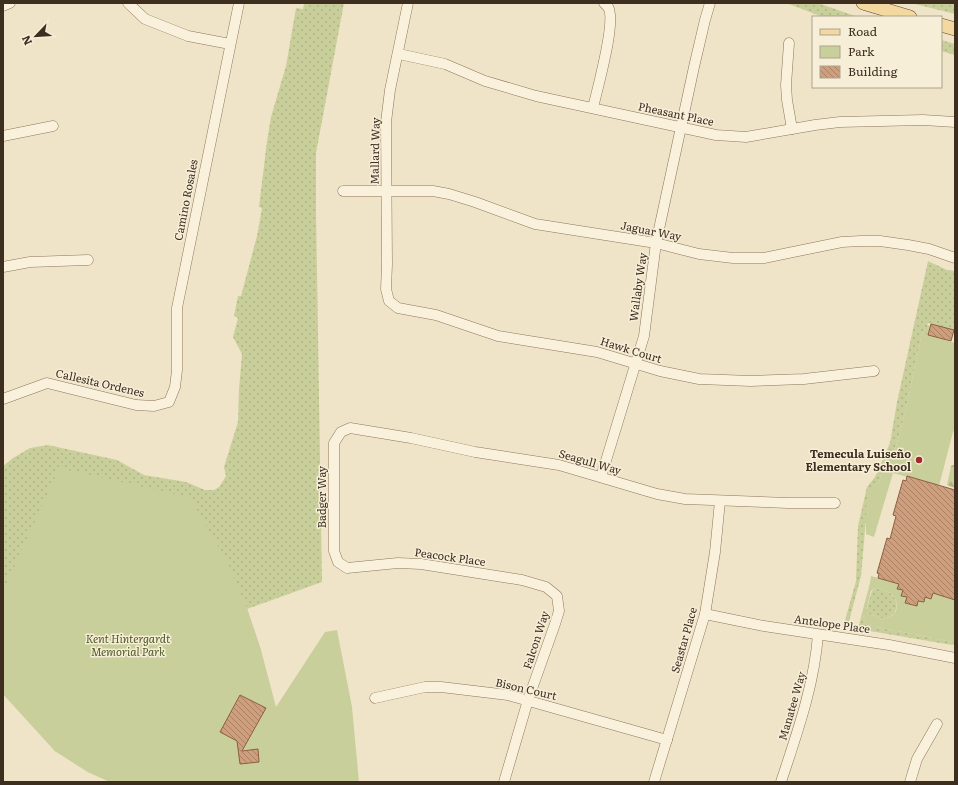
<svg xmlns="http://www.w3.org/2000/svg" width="958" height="785" font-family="Literata,serif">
  <defs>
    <pattern id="grass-dots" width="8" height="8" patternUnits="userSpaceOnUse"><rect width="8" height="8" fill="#c9cf9b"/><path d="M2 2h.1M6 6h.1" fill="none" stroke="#aeb285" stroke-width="1.8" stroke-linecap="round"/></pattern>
    <pattern id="forest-firs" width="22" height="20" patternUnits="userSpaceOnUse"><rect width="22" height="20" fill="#c9cf9b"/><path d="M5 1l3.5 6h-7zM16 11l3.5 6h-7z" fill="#aeb285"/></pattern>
    <pattern id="building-back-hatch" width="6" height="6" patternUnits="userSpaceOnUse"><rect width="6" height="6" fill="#cf9f7d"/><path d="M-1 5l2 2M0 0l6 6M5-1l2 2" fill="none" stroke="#a98266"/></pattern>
  </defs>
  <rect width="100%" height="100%" fill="#f0e4c8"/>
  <g fill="url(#grass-dots)">
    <polygon points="304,3 344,3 316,153 316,211 322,582 247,609 261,650 110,782 88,772 55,751 3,694 3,466 13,458 30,448 48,445 117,460 144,475 186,482 205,490 214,490 219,487 226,476 224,467 238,422 239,389 242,354 233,337 238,318 234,316 238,296 241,296 257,236 262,208 259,207 267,141 271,117 286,66 296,8 303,9"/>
    <polygon points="786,3 818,3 858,17 823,17"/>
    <polygon points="911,3 955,3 955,14"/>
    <polygon points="941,40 955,44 955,55 941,51"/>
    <polygon points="928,261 947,270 955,271 955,327 954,330 946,328 943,339 936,337 939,326 928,323 927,325 930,326 928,335 922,333 904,417 895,450 883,470 879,482 868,496 861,576 848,625 844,624 856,581 858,526 867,487 875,477 890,443 897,402"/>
    <path d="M875 588C907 591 900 625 877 617 872 615 869 615 866 611L872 591Z"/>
    <polygon points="862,613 867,625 953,642 955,641 955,644 952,645 858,629"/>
  </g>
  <polygon fill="url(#forest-firs)" points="955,464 955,488 947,485 951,466"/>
  <g fill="#c9cf9b" fill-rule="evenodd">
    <polygon points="922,333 955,343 955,430 953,432 939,486 893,473 874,537 866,534 866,507 868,496 870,492 879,482 883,470 895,450 904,417"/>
    <polygon points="59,468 188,497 192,501 228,563 247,608 261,650 276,707 325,632 337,630 352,707 359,782 110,782 88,772 55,751 3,694 3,591"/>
    <path d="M871 576 899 584 897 589 903 590 901 596 907 597 905 603 917 606 918 601 924 602 925 597 933 593 955 600V641L953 642 867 625 862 613 870 583ZM875 588C907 591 901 625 877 617 872 615 869 615 866 611L871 591Z"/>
  </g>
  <g fill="url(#building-back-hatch)" stroke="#8d5f41">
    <polygon points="931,324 954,330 951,341 928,335"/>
    <polygon points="907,476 955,490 955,600 933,593 931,599 925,597 924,602 918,601 917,606 905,603 907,597 901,596 903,590 897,589 899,584 878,578 879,574 877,573 887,538 890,539 896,516 893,515 903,480 906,481"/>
    <polygon points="240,695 266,708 242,751 258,749 259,762 240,764 237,741 220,732"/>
  </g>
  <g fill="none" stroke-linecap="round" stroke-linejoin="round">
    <g stroke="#8d765c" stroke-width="11">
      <g id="minor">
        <polyline points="128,3 145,19 188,36 230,44"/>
        <polyline points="408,3 390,90 386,122 387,264 386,289 389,301 398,308 436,315 498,336 597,352 660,371 699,379 751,381 804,379 874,371"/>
        <polyline points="3,6 10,3"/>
        <polyline points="789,43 786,85 787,100 792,129"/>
        <polyline points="399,54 445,64 485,81 536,96 716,135 746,137 815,125 840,122 923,120 955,122"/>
        <path d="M593 108C597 89 617 21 608 7 607 6 605 4 604 3"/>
        <polyline points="3,136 53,126"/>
        <polyline points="343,191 433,191 449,194 475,202 535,224 656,243 699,254 733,258 764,258 842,242 861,241 880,241 908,245 929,249 955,258"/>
        <polyline points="3,267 30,262 88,260"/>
        <polyline points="3,399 47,383 136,405 154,406 169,402 175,387 177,370 177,308 239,3"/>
        <polyline points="601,477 644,336 656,243 694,67 705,20 710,3"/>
        <polyline points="705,614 764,626 889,645 955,658"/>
        <polyline points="375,698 425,687 441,687 508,695 667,740"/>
        <polyline points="504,782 528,700 555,624 559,611 557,596 546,587 522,580 421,564 398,563 347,568 338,562 334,551 334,443 341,432 350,428 411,438 475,452 559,465 657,494 685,499 788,503 835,503"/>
        <polyline points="654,782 705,614 715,552 720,501"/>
        <path d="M781 782C797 733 814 686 818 635"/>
        <polyline points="910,782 917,759 937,724"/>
      </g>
    </g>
    <g stroke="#5b4430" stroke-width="14">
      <g id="major">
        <polyline points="863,3 910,17"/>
        <polyline points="941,25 955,29"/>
      </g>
    </g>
    <use href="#minor" stroke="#faf1dc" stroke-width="10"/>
    <use href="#major" stroke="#f3d9a0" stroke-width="13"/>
  </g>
  <circle fill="#9e2a2b" stroke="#f7eed8" stroke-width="1.5" cx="919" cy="460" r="4"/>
  <g text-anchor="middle" stroke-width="3" stroke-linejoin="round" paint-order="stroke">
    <g font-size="11" fill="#3d2e20" stroke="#f7eed8">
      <text transform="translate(676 114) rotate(12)" y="4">Pheasant Place</text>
      <text transform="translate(375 151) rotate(-89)" y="4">Mallard Way</text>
      <text transform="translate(186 200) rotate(-79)" y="4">Camino Rosales</text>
      <text transform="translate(651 231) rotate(11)" y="4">Jaguar Way</text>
      <text transform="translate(638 287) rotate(-82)" y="4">Wallaby Way</text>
      <text transform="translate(631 350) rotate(17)" y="4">Hawk Court</text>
      <text transform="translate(100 383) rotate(13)" y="4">Callesita Ordenes</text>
      <text transform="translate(590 462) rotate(16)" y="4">Seagull Way</text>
      <text transform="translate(322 497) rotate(-90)" y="4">Badger Way</text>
      <text transform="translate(450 557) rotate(8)" y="4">Peacock Place</text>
      <text transform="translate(832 624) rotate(8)" y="4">Antelope Place</text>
      <text transform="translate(536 640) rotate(-72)" y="4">Falcon Way</text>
      <text transform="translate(684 640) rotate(-74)" y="4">Seastar Place</text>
      <text transform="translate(526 689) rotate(13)" y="4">Bison Court</text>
      <text transform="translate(792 706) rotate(-74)" y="4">Manatee Way</text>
    </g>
    <g font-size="11" font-weight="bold" fill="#3d2e20" stroke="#f7eed8" text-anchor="end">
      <text x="911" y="458">Temecula Luiseño<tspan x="911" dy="13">Elementary School</tspan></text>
    </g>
    <g font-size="11" font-style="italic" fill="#4d5a26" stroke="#f7eed8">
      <text x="128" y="643">Kent Hintergardt<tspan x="128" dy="13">Memorial Park</tspan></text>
    </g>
  </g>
  <rect width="958" height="785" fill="none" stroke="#3d2e20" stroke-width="8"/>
  <rect x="812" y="16" width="130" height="72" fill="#f7eed8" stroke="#ada18e"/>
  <rect x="820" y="29" width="20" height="6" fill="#f3d9a0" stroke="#ada18e"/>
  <text x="848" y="36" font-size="12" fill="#3d2e20">Road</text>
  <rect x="820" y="46" width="20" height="12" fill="#c9cf9b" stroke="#ada18e"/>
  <text x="848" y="56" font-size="12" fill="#3d2e20">Park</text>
  <rect x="820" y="66" width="20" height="12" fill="url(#building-back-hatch)" stroke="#ada18e"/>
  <text x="848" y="76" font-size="12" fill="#3d2e20">Building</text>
  <g transform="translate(36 36) rotate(245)" stroke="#f7eed8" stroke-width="3" paint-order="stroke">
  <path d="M0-3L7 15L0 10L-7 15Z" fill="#3d2e20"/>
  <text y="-6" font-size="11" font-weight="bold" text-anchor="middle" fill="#3d2e20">N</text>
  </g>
</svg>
